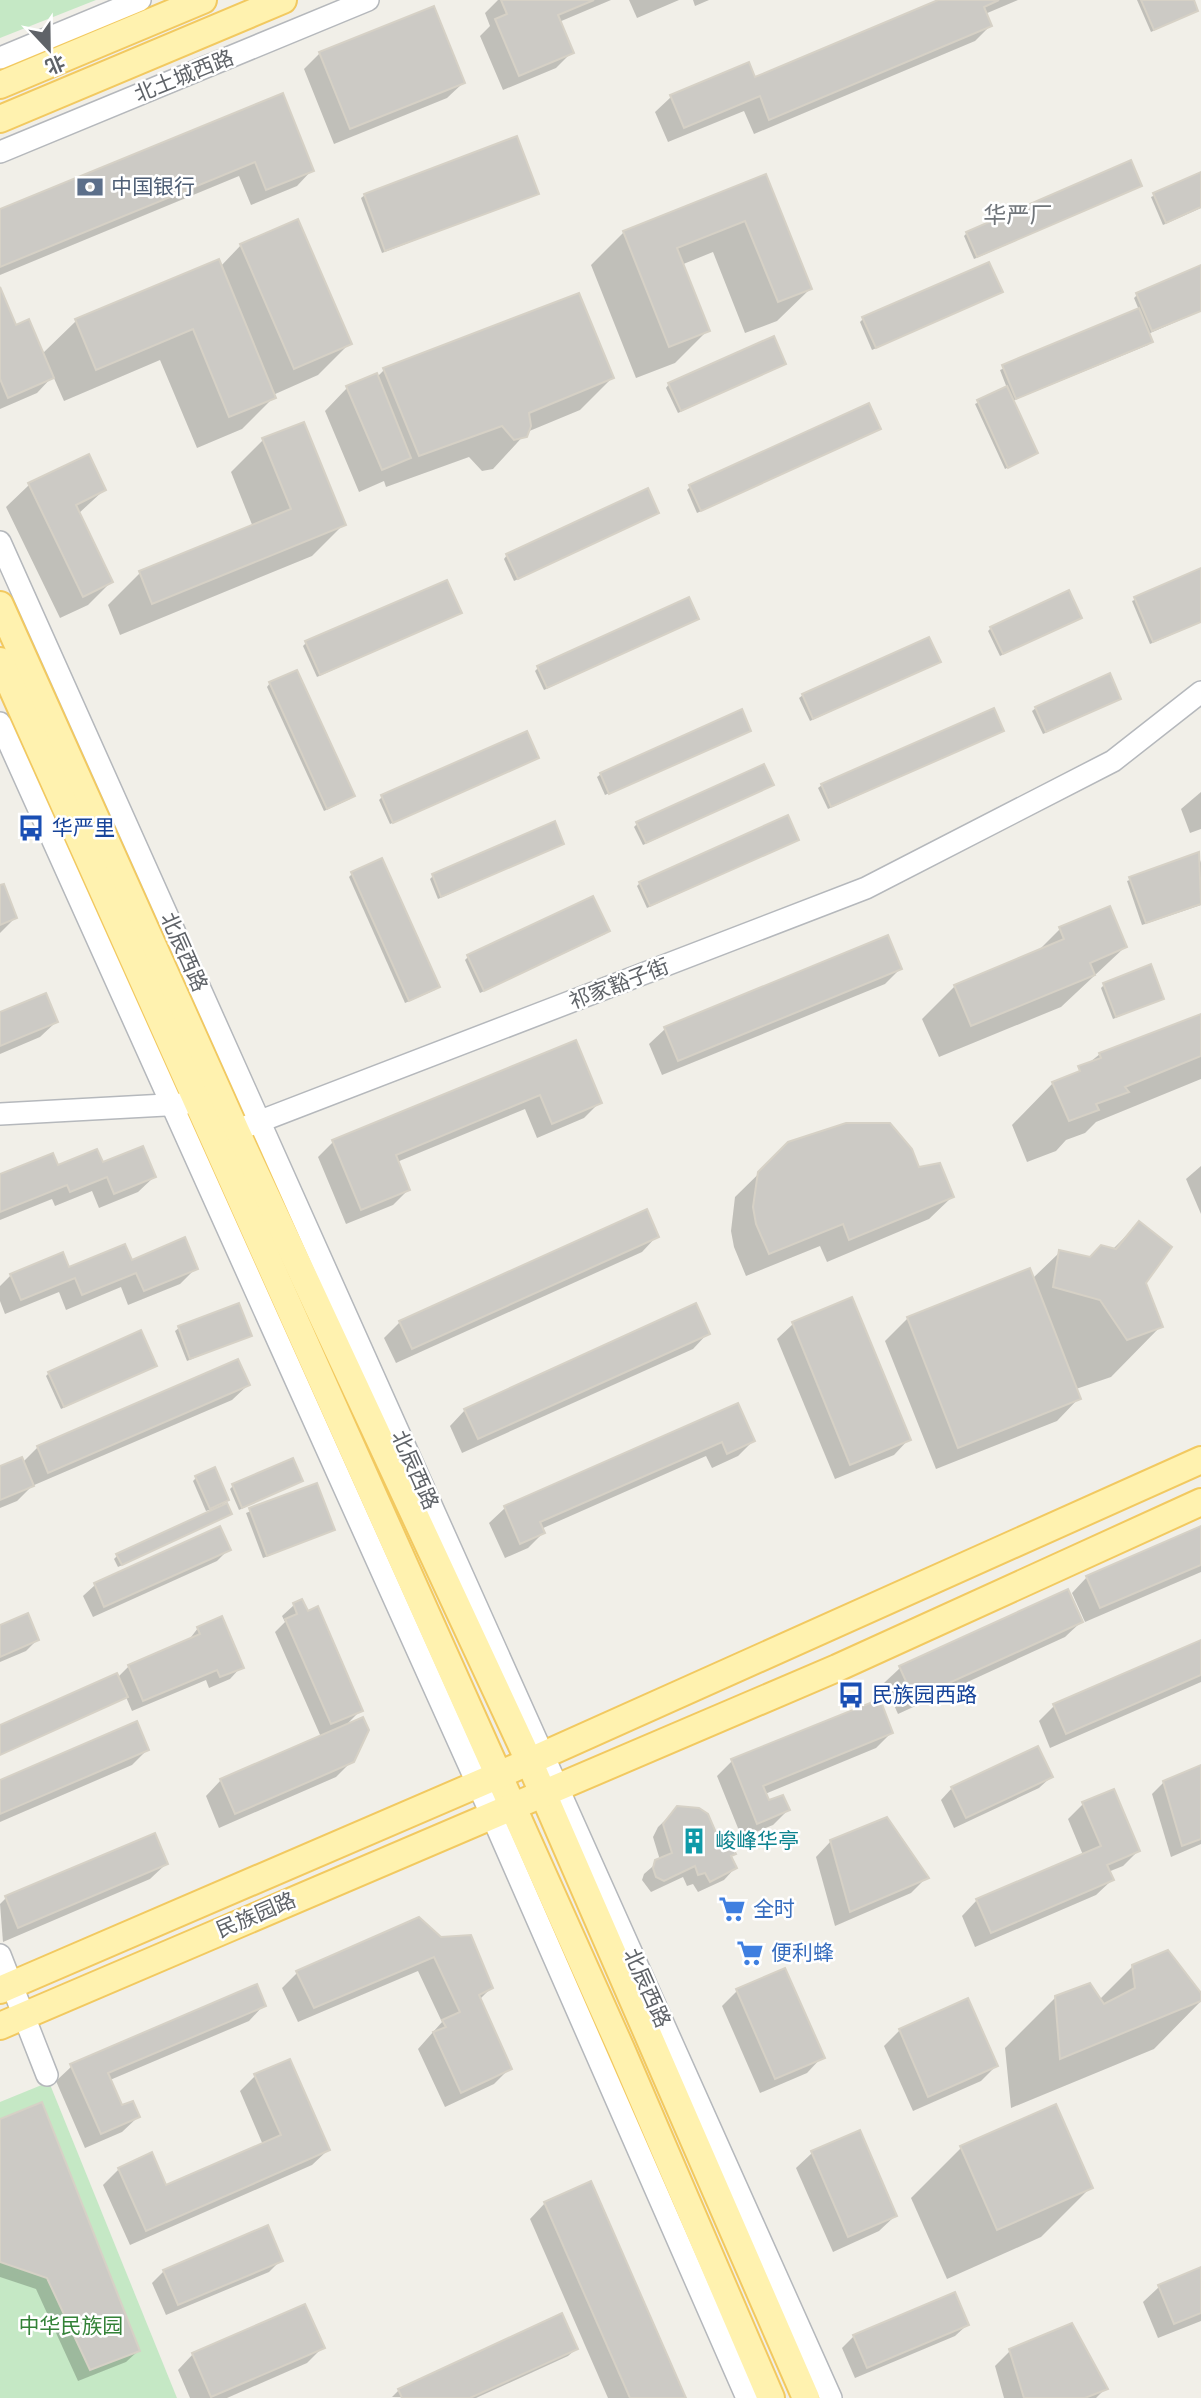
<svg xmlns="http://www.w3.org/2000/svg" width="1201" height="2398" font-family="'Titillium Web','Noto Sans SC',sans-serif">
  <rect width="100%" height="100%" fill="#f1efe8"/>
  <g fill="#c5e8c5">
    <polygon points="0,0 96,0 0,38"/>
    <polygon points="49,2082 177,2398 0,2398 0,2102"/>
  </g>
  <g fill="#0003">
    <polygon points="498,0 611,0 559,22 572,52 556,68 503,90 480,36 490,26 485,13"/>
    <polygon points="629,0 679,0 637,18"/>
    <polygon points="693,0 709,0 695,6"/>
    <polygon points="943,0 1018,0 985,14 990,26 975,41 754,134 744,111 668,142 655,112 671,97 754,79"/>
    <polygon points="1137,0 1192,0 1196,10 1151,32"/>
    <polygon points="320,53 463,83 447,98 334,144 304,69"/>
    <polygon points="282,96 312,170 297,186 251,205 239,176 0,275 0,211"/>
    <polygon points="1201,174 1201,208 1163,225 1151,197"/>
    <polygon points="765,176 810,289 777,321 745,333 713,252 681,265 708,330 675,363 636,378 591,265 624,232"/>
    <polygon points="1140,186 974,259 964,236 967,233"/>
    <polygon points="537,193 382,253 361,198 365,195"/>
    <polygon points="241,245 350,343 318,375 273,395 274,397 242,429 197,448 160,360 64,401 53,376 37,393 0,409 0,291 15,327 42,354 76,321 220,267"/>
    <polygon points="1201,267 1201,311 1148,334 1151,342 1148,345 1012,401 1036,453 1005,469 975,404 1007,388 1000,370 1139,310 1134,298 1137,295"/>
    <polygon points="1000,292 872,350 860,322 863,319"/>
    <polygon points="784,363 678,413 666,388 669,384"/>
    <polygon points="384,370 612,378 580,410 527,432 493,469 482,471 469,457 386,487 384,481 359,492 325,411 347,388 377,377"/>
    <polygon points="875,431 697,513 687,490 690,487"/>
    <polygon points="263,440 344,524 312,556 120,635 108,605 140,573 253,527 231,472"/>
    <polygon points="29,485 104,490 78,514 111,582 88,605 60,618 6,507"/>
    <polygon points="657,512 514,581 504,559 507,555"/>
    <polygon points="1201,570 1201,622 1150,644 1132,601"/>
    <polygon points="460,613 317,677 303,646 306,643"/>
    <polygon points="1080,617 1000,656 988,631 991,628"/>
    <polygon points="697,618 544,690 535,671 538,668"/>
    <polygon points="938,662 810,721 799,698 803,695"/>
    <polygon points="270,683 353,796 350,799 324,811 267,687"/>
    <polygon points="1119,699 1043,734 1032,711 1036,708"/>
    <polygon points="749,730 605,795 597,777 601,774"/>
    <polygon points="1002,731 828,809 818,788 822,785"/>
    <polygon points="537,757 390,824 379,800 382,797"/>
    <polygon points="772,785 643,845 634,827 637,824"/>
    <polygon points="1201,792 1201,829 1190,833 1181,809"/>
    <polygon points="797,840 647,908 637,886 640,883"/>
    <polygon points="562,844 438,899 430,879 433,876"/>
    <polygon points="1198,854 1201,863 1201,905 1142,925 1127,881"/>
    <polygon points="352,874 438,987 435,990 405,1003 349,877"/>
    <polygon points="0,887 15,918 0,933"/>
    <polygon points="593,898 608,931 605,934 480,993 465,960 468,957"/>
    <polygon points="1060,929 1125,947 1061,1007 939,1057 922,1019 955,986 1037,952"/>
    <polygon points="900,969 885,984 662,1075 649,1044 665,1029"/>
    <polygon points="1104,985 1162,998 1113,1019 1101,988"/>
    <polygon points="0,1014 56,1022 40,1037 0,1054"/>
    <polygon points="1201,1016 1201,1079 1096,1122 1085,1133 1066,1140 1056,1151 1027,1162 1012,1125 1053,1083 1071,1077 1100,1054"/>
    <polygon points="575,1042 600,1102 584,1118 537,1138 525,1109 397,1162 408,1190 393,1205 346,1224 318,1157 333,1142"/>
    <polygon points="789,1144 918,1169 952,1197 929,1219 827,1262 820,1246 746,1276 734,1247 731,1231 735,1197"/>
    <polygon points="1201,1166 1201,1214 1186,1179"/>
    <polygon points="57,1167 154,1177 138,1192 99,1208 92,1191 55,1206 52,1199 0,1220 0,1176"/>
    <polygon points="1139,1223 1144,1283 1161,1326 1111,1377 1076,1389 1079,1398 1057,1421 936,1469 885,1341 907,1319 1029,1270 1032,1279 1060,1252 1089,1259 1112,1250"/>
    <polygon points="657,1236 642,1252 396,1363 384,1338 400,1322"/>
    <polygon points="131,1262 196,1268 180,1284 128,1305 121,1287 66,1310 59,1292 5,1314 0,1301 0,1286 11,1275"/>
    <polygon points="851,1299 909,1439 894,1455 835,1479 777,1339 793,1324"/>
    <polygon points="179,1328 250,1335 187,1361 175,1331"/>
    <polygon points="708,1333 693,1349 462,1453 450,1426 465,1410"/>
    <polygon points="155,1365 61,1409 46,1376 49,1373"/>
    <polygon points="248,1385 232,1400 32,1486 17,1501 0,1508 0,1468 22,1463 38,1447"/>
    <polygon points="737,1405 753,1441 738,1456 712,1468 706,1456 541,1529 543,1533 528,1548 505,1558 489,1523 505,1508"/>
    <polygon points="196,1478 227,1500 221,1506 206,1511 193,1481"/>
    <polygon points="301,1481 239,1510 230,1489 233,1486"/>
    <polygon points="316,1485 333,1530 263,1558 246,1513"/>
    <polygon points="230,1514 118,1567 114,1559 117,1556"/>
    <polygon points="219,1528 229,1549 217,1561 93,1617 83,1596 95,1585"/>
    <polygon points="1201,1528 1201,1572 1085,1622 1072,1593 1087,1577"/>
    <polygon points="1067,1592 1081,1622 1065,1637 898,1714 884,1683 900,1668"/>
    <polygon points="294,1605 361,1710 344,1727 352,1761 336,1777 219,1828 206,1796 221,1780 321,1737 275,1632 285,1622 282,1616"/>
    <polygon points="0,1627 37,1640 26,1651 0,1662"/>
    <polygon points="198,1628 241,1667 230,1679 209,1688 206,1680 132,1711 126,1697 0,1755 0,1727 117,1678 129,1666 188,1641"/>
    <polygon points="1201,1642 1201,1682 1050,1748 1039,1721 1054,1706"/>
    <polygon points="891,1733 876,1748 765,1794 768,1803 788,1810 773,1825 742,1838 717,1776 732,1761"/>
    <polygon points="147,1750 132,1765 0,1822 0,1782"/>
    <polygon points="1201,1767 1201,1844 1171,1857 1152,1794 1164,1782"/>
    <polygon points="1051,1777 1039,1788 954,1828 941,1800 952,1788"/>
    <polygon points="1083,1804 1138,1851 1123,1866 1108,1872 1112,1880 1096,1895 975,1947 962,1916 977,1900 1083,1855 1068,1819"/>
    <polygon points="678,1808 722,1851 734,1854 730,1858 735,1868 724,1880 698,1892 693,1884 687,1886 683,1877 651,1892 642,1880 644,1874 660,1860 653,1837 658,1827"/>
    <polygon points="831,1841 926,1878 911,1893 835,1926 816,1857"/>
    <polygon points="166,1864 150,1879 3,1942 0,1904 6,1898"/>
    <polygon points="419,1919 491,1988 480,1999 510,2068 494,2084 445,2107 418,2049 442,2022 418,1971 298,2022 282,1988 297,1973"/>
    <polygon points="1133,1966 1201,1995 1201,2001 1154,2049 1011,2108 1005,2048 1056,1997 1099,2000"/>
    <polygon points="737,1991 822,2057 807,2073 760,2093 722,2006"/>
    <polygon points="968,2001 996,2066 981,2081 913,2111 884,2046 900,2030"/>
    <polygon points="264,2005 249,2021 110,2080 121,2107 138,2117 122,2132 85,2148 56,2081 72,2066"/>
    <polygon points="255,2076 328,2150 312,2165 130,2245 103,2185 119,2169 165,2187 263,2145 240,2091"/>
    <polygon points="0,2121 138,2351 126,2362 78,2381 36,2289 0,2277"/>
    <polygon points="961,2148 1091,2187 1041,2237 947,2279 911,2198"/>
    <polygon points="812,2153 895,2216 879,2231 833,2252 796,2168"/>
    <polygon points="545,2203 684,2398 608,2398 530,2219"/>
    <polygon points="281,2260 269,2272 166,2315 152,2283 164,2271"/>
    <polygon points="1201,2269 1201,2321 1158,2338 1143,2302 1159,2287"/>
    <polygon points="967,2325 955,2336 855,2378 842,2348 854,2336"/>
    <polygon points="323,2347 307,2363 227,2398 190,2398 178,2370 193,2354"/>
    <polygon points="576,2349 568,2356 476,2398 392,2397 399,2390"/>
    <polygon points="1010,2351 1106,2388 1096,2398 1004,2398 995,2366"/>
  </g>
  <g fill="#cccac5" stroke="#d6d1c6" stroke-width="2">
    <polygon points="501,0 594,0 558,15 574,53 519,76 495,19 507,14"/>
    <polygon points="938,0 999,0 984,7 992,26 769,120 760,96 684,128 670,95 749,62 755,77"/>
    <polygon points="1141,0 1194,0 1198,11 1154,30"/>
    <polygon points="434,6 465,83 350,129 319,52"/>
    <polygon points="283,93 314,171 266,190 255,162 0,267 0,209"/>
    <polygon points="517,136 539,194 385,251 364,194"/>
    <polygon points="1131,160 1142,186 977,257 966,232"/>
    <polygon points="1201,172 1201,207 1166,223 1153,193"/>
    <polygon points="766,174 812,289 778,302 745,221 677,248 710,331 669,347 623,231"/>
    <polygon points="298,219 352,344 294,369 240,244"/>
    <polygon points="219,259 276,398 229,417 193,329 96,370 75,319"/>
    <polygon points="989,262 1003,292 876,348 862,317"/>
    <polygon points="1201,265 1201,311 1152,331 1136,293"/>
    <polygon points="0,287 16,325 29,319 54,378 8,398 0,379"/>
    <polygon points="579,293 614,378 529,413 531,426 527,437 514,440 502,426 419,456 383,368"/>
    <polygon points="1139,308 1153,342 1016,399 1002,365"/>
    <polygon points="774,336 786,364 681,411 668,383"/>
    <polygon points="377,373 411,458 382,470 346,386"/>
    <polygon points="1007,386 1038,453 1008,468 977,400"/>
    <polygon points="869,403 881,429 701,511 689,485"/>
    <polygon points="304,422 346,525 152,604 139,571 291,509 262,438"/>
    <polygon points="89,454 106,490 76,505 113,582 83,597 28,483"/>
    <polygon points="648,488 659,513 518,579 506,554"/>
    <polygon points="1201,568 1201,622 1153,642 1134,597"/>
    <polygon points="447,580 462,613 320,675 305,641"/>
    <polygon points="1069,590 1082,618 1003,654 990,627"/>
    <polygon points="689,597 699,619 547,688 537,666"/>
    <polygon points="929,637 941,662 813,719 802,694"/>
    <polygon points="297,670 355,796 327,809 269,682"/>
    <polygon points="1110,673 1121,699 1046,732 1035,707"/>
    <polygon points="994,708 1004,731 831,807 821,784"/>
    <polygon points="742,709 751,731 609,794 600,773"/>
    <polygon points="527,731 539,758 393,823 381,795"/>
    <polygon points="764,764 774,785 646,843 636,822"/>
    <polygon points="788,815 799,840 650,906 639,882"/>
    <polygon points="555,821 564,844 441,897 432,874"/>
    <polygon points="1199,852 1201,904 1146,923 1129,877"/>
    <polygon points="382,858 440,987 409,1001 351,872"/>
    <polygon points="4,884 17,918 0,925 0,885"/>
    <polygon points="593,896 610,931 484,991 467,955"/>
    <polygon points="1110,906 1127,947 1090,963 1095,975 971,1026 954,985 1064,939 1059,927"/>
    <polygon points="888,935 902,969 678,1061 664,1027"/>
    <polygon points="1151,964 1164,999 1116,1017 1103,983"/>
    <polygon points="46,993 58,1022 0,1046 0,1012"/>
    <polygon points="1201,1014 1201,1056 1125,1087 1129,1092 1096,1104 1099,1110 1069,1121 1052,1082 1080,1071 1078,1066 1101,1058 1099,1053"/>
    <polygon points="576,1040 602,1103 552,1124 540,1095 396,1155 410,1190 361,1210 332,1140"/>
    <polygon points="846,1123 890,1123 912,1149 919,1167 940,1163 954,1197 849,1240 843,1224 769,1254 756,1224 753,1207 758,1172 788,1142"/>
    <polygon points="143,1146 156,1177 114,1194 107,1177 70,1192 67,1185 0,1212 0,1174 53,1153 58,1165 97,1149 103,1162"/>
    <polygon points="647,1209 659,1237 412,1349 399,1321"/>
    <polygon points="1139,1221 1172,1247 1146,1283 1163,1327 1127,1340 1100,1300 1053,1287 1059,1250 1090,1257 1101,1245 1116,1249"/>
    <polygon points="185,1237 198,1269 144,1291 136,1273 82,1295 75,1278 21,1300 10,1274 63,1252 69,1267 125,1244 132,1260"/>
    <polygon points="1030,1268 1081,1399 958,1448 907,1317"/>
    <polygon points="852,1297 911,1440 850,1465 792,1322"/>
    <polygon points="239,1303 252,1336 190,1359 178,1326"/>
    <polygon points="696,1303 710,1334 478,1439 464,1409"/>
    <polygon points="141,1330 157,1366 64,1407 48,1372"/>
    <polygon points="238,1359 250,1385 48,1473 37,1446"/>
    <polygon points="738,1403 755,1441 727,1454 722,1442 540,1522 545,1533 520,1544 504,1506"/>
    <polygon points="22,1457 34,1486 0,1500 0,1466"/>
    <polygon points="293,1458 303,1481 242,1508 232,1484"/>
    <polygon points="215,1467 229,1500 210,1509 195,1476"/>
    <polygon points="317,1483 335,1530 267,1556 249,1508"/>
    <polygon points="227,1503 232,1514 122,1565 116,1554"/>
    <polygon points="220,1526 231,1550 104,1607 94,1583"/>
    <polygon points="1201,1526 1201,1565 1100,1608 1086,1576"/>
    <polygon points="1068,1589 1083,1622 914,1699 899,1666"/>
    <polygon points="302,1599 308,1611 318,1606 363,1711 331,1724 285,1619 297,1614 293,1603"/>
    <polygon points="28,1613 39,1640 0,1657 0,1625"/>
    <polygon points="222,1616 244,1668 220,1677 217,1670 143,1701 128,1665 200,1634 197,1627"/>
    <polygon points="1201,1640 1201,1675 1066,1734 1053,1704"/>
    <polygon points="117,1673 128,1697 0,1755 0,1725"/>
    <polygon points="880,1699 893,1733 763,1786 769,1800 783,1795 790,1810 757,1824 731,1759"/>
    <polygon points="363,1717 369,1730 354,1762 235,1814 220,1779"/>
    <polygon points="137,1721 149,1750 0,1814 0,1780"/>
    <polygon points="1038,1746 1053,1777 966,1818 951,1787"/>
    <polygon points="1201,1765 1201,1839 1182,1846 1163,1781"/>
    <polygon points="1114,1789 1140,1851 1107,1865 1114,1880 991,1933 976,1899 1101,1846 1082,1802"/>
    <polygon points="677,1806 699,1808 708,1814 723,1849 731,1845 736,1854 731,1856 737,1868 710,1882 705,1873 698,1875 695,1866 664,1881 656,1877 653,1868 655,1860 672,1853 663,1824"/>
    <polygon points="887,1817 929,1878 850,1912 830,1840"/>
    <polygon points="155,1833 168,1864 18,1928 5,1896"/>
    <polygon points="419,1917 441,1937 471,1935 493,1988 479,1995 512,2069 461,2093 433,2032 446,2027 442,2020 460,2012 434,1957 314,2008 296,1971"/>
    <polygon points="1168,1950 1201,1993 1201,2001 1060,2059 1055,1996 1090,1983 1104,2004 1135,1988 1132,1965"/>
    <polygon points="785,1968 825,2058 775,2079 736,1989"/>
    <polygon points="257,1984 266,2006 108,2073 122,2105 133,2101 140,2117 101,2134 70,2064"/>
    <polygon points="968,1998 998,2066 928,2097 899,2029"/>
    <polygon points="290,2059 330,2150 146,2231 118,2168 152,2152 166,2185 281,2135 254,2074"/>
    <polygon points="42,2102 140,2351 90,2370 47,2278 0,2262 0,2119"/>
    <polygon points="1056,2104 1093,2188 997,2230 960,2146"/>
    <polygon points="860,2130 897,2216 848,2237 811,2151"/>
    <polygon points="591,2181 686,2398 630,2398 544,2202"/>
    <polygon points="268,2225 283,2261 178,2305 163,2270"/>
    <polygon points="1201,2267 1201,2313 1174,2324 1158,2285"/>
    <polygon points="955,2292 969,2325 867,2368 853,2335"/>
    <polygon points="305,2304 325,2348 211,2397 192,2353"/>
    <polygon points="562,2313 578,2349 470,2398 402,2398 398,2389"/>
    <polygon points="1072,2323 1108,2389 1085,2398 1024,2398 1009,2349"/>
  </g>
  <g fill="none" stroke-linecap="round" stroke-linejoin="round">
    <g stroke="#b5b8bc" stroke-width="24">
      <g id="minor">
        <polyline points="0,58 140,0"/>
        <polyline points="0,152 368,0"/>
        <polyline points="0,542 831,2398"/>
        <polyline points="0,723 491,1814 747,2398"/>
        <polyline points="0,1114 184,1104"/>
        <polyline points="245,1127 866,888 1113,761 1201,692"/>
        <polyline points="0,1955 47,2075"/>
      </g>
    </g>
    <g stroke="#f2c960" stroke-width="30">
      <g id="major">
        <polyline points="0,85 203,0"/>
        <polyline points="0,119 283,0"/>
        <polyline points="0,605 236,1131 529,1761 806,2398"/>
        <polyline points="0,661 622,2051 771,2398"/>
        <polyline points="0,1990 499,1775 1201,1460"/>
        <polyline points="0,2026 837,1668 1201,1502"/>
      </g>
    </g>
    <use href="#minor" stroke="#fff" stroke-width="21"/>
    <use href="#major" stroke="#fff2af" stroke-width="26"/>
  </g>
  <defs>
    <g id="bank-bare" transform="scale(2.1)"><path d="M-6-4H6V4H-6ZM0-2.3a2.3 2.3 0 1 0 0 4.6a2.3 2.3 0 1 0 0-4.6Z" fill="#5c6f8a" stroke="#fff" stroke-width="2.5" paint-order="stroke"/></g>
    <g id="bus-bare" transform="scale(2.1)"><path d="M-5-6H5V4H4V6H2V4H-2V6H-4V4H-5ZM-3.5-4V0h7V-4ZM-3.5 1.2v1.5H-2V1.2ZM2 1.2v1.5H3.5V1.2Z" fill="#1a4fb4" stroke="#fff" stroke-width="2.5" paint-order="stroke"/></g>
    <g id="building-bare" transform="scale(2.1)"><path d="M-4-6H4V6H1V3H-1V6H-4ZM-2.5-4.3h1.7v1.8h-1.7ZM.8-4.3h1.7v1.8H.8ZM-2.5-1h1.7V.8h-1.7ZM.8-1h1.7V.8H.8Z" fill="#0f9aa8" stroke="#fff" stroke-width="2.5" paint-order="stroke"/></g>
    <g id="supermarket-bare" transform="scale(2.1)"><path d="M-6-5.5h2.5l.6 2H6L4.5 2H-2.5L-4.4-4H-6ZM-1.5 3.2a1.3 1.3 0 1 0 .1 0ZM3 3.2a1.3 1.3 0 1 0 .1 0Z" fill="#3f7fe0" stroke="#fff" stroke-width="2.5" paint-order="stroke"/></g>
  </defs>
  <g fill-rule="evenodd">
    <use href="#bank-bare" x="90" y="187"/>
    <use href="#bus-bare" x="31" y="828"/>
    <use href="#bus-bare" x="851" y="1695"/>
    <use href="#building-bare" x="694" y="1841"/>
    <use href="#supermarket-bare" x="732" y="1909"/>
    <use href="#supermarket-bare" x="750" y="1953"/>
  </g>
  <g text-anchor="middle" stroke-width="5" stroke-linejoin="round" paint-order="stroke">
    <g font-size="21" fill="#5f6368" stroke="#fff">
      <text transform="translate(184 76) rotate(-22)" y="7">北土城西路</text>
      <text transform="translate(184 952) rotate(66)" y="7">北辰西路</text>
      <text transform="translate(619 984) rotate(-21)" y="7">祁家豁子街</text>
      <text transform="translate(415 1470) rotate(66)" y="7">北辰西路</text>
      <text transform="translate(256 1915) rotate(-23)" y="7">民族园路</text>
      <text transform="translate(647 1988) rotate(66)" y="7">北辰西路</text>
    </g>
    <g font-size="21" fill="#4e5e75" stroke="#fff" text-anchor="start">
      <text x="111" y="194">中国银行</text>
    </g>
    <g font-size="21" fill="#164399" stroke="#fff" text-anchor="start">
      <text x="52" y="835">华严里</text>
      <text x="872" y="1702">民族园西路</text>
    </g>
    <g font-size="21" fill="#0d838f" stroke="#fff" text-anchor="start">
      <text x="715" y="1848">峻峰华亭</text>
    </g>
    <g font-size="21" fill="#366cbe" stroke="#fff" text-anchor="start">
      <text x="753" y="1916">全时</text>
      <text x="771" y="1960">便利蜂</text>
    </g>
    <g font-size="21" fill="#348238" stroke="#fff">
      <text x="71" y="2333">中华民族园</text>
    </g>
    <g font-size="23" fill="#70757a" stroke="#fff">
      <text x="1018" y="223">华严厂</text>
    </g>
  </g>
  <g transform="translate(49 49) rotate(158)" stroke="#ffffff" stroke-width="5" paint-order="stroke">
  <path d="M0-5L12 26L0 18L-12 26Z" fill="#5f6368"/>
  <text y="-10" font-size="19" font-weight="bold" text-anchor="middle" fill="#5f6368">北</text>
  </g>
</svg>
